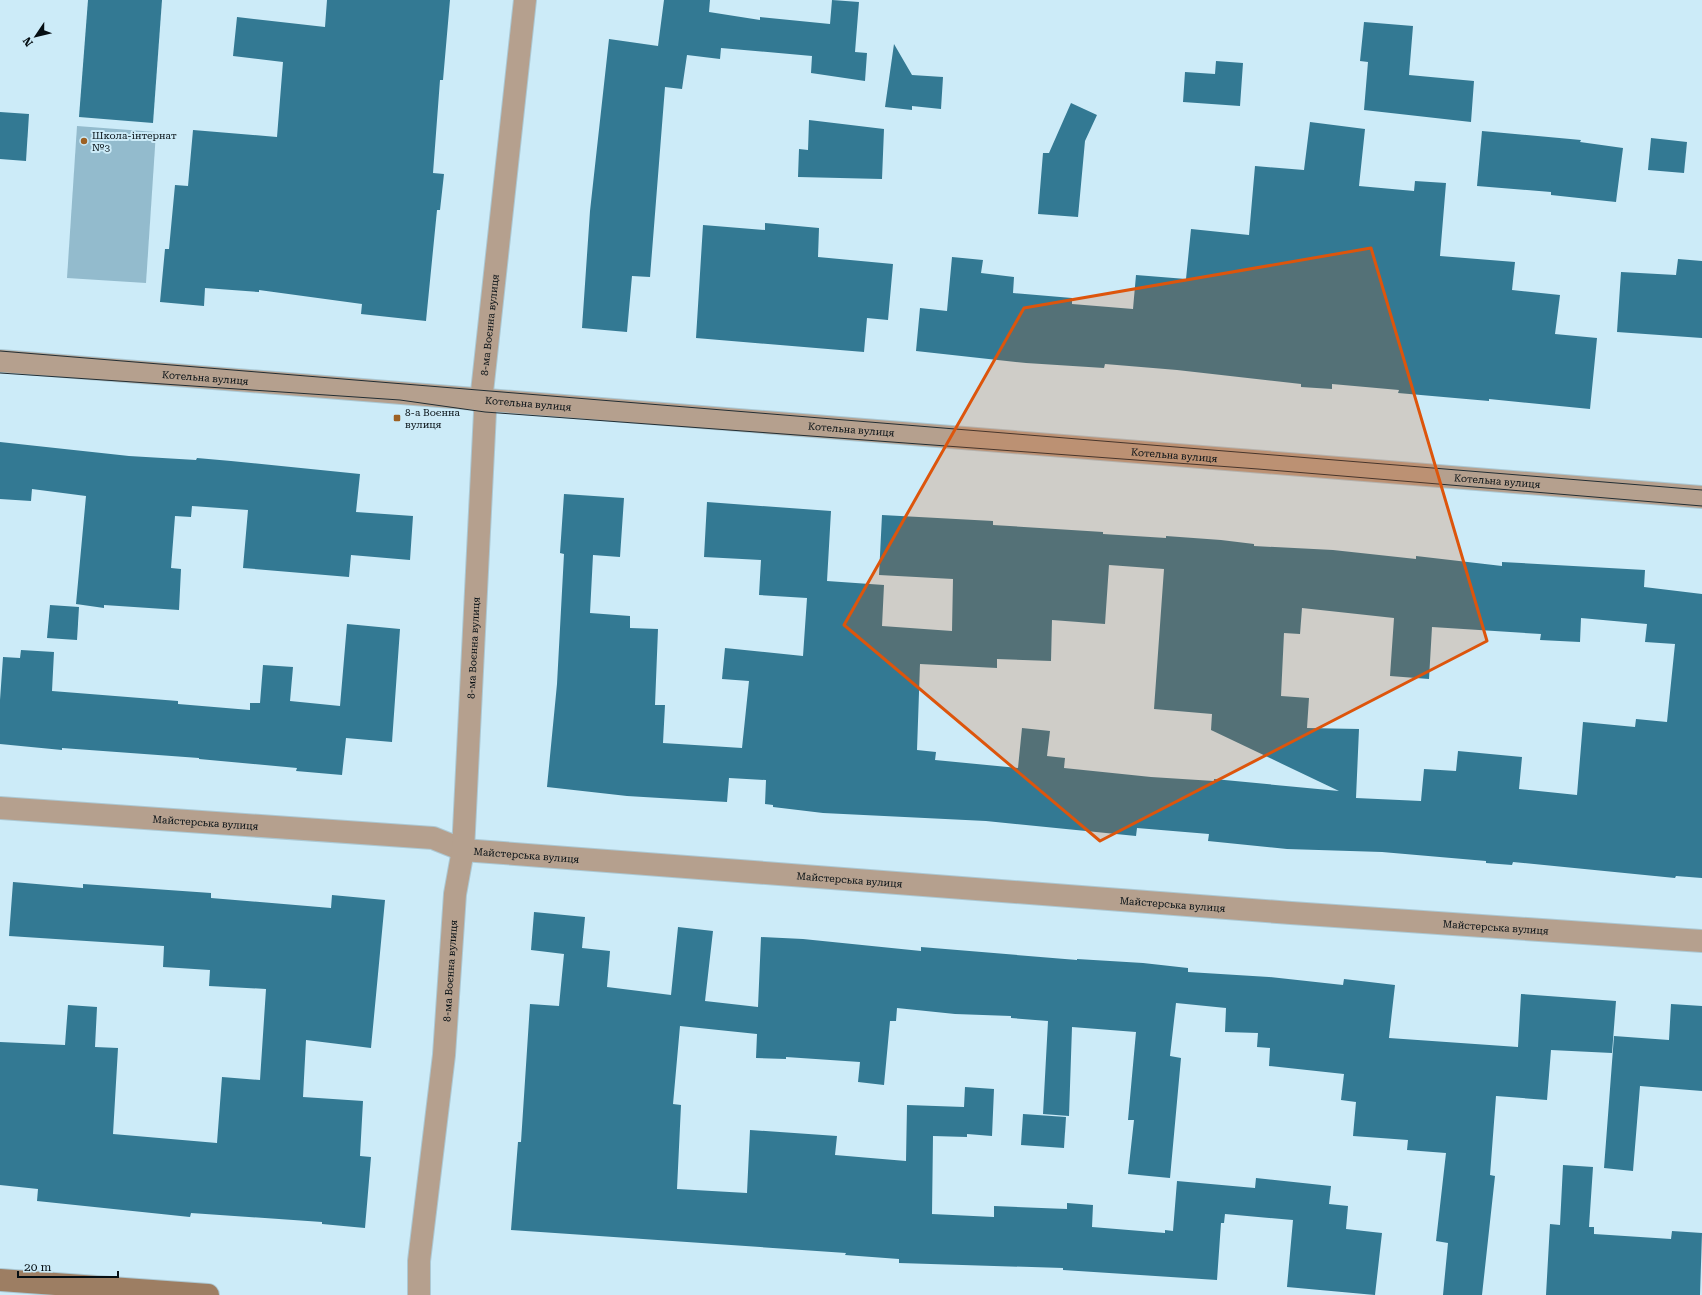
<svg xmlns="http://www.w3.org/2000/svg" width="1702" height="1295" font-family="'Roboto Serif',serif">
  <style>
    .green { fill: #93bbcd }
    .building { fill: #337993; fill-rule: evenodd }
    .lines { fill: none; stroke-linecap: round; stroke-linejoin: round }
    .street-casing { stroke: #acc8d3; stroke-width: 24 }
    .secondary-casing { stroke: #acc8d3; stroke-width: 24 }
    .street { stroke: #b5a08e; stroke-width: 22 }
    .secondary { stroke: #9d7e63; stroke-width: 22 }
    .tram { stroke: #222e34; stroke-width: 1 }
    .marked { fill: #dd550c; fill-opacity: 0.2; stroke: #dd550c; stroke-width: 3; stroke-linejoin: round }
    .poi-dot { fill: #9d6124; stroke: #ccebf8; stroke-width: 1.5 }
    .labels { text-anchor: middle; stroke-width: 4; stroke-linejoin: round; paint-order: stroke }
    .poi-label { font-size: 10px; fill: #050e13; stroke: #ccebf8; text-anchor: start }
    .street-label { font-size: 10px; fill: #050e13; stroke: #ccebf8 }
  </style>
  <rect width="100%" height="100%" fill="#ccebf8"/>
  <path class="green" d="M 77,126 L 156,132 L 146,283 L 67,278 Z"/>
  <g class="building">
    <path d="M 88,0 L 162,0 L 153,123 L 79,117 Z"/>
    <path d="M 327,0 L 450,0 L 443,80 L 440,80 L 433,173 L 444,174 L 440,210 L 437,210 L 426,321 L 361,314 L 362,304 L 259,290 L 259,292 L 205,288 L 204,306 L 160,302 L 165,249 L 169,249 L 175,185 L 188,186 L 193,130 L 277,137 L 283,62 L 233,56 L 237,17 L 325,27 Z"/>
    <path d="M 664,0 L 710,0 L 709,12 L 760,20 L 760,17 L 830,24 L 832,0 L 859,2 L 855,52 L 867,53 L 865,81 L 811,73 L 812,56 L 721,48 L 720,59 L 687,55 L 682,89 L 665,87 L 650,277 L 632,276 L 627,332 L 582,328 L 590,211 L 609,39 L 658,46 Z"/>
    <path d="M 1364,22 L 1413,26 L 1409,75 L 1474,81 L 1471,122 L 1364,110 L 1368,62 L 1360,61 Z"/>
    <path d="M 894,44 L 912,75 L 943,77 L 941,109 L 912,106 L 912,110 L 885,107 Z"/>
    <path d="M 1216,61 L 1243,63 L 1240,106 L 1183,102 L 1185,72 L 1215,74 Z"/>
    <path d="M 1071,103 L 1097,115 L 1085,141 L 1078,217 L 1038,214 L 1043,153 L 1049,153 Z"/>
    <path d="M 0,112 L 29,114 L 26,161 L 0,159 Z"/>
    <path d="M 809,120 L 884,129 L 882,179 L 798,177 L 799,149 L 808,150 Z"/>
    <path d="M 1310,122 L 1365,129 L 1359,186 L 1414,191 L 1415,181 L 1446,183 L 1440,256 L 1515,262 L 1512,290 L 1560,295 L 1555,334 L 1597,338 L 1590,409 L 1489,399 L 1489,401 L 1398,393 L 1399,390 L 1332,384 L 1332,389 L 1301,387 L 1301,384 L 1177,370 L 1105,364 L 1104,368 L 1026,363 L 916,351 L 920,308 L 947,311 L 952,257 L 983,260 L 981,273 L 1014,277 L 1013,293 L 1072,298 L 1072,304 L 1133,309 L 1136,275 L 1186,279 L 1191,229 L 1249,235 L 1255,166 L 1304,170 Z"/>
    <path d="M 1482,131 L 1581,140 L 1580,142 L 1623,148 L 1616,202 L 1551,195 L 1551,192 L 1477,186 Z"/>
    <path d="M 1651,138 L 1687,142 L 1684,173 L 1648,170 Z"/>
    <path d="M 765,223 L 819,228 L 818,257 L 893,264 L 888,320 L 867,318 L 864,352 L 696,338 L 703,225 L 765,230 Z"/>
    <path d="M 1678,259 L 1702,261 L 1702,338 L 1617,332 L 1621,272 L 1676,275 Z"/>
    <path d="M 0,442 L 129,456 L 196,460 L 197,458 L 231,461 L 360,474 L 356,512 L 413,516 L 410,560 L 351,555 L 349,577 L 243,568 L 248,510 L 192,506 L 191,517 L 175,516 L 171,568 L 181,569 L 179,610 L 104,605 L 104,608 L 76,604 L 86,496 L 32,489 L 31,501 L 0,499 Z"/>
    <path d="M 564,494 L 624,498 L 620,557 L 593,555 L 590,613 L 630,616 L 630,628 L 658,629 L 655,705 L 665,705 L 663,743 L 742,748 L 749,681 L 722,679 L 725,648 L 803,656 L 807,598 L 759,595 L 761,560 L 704,557 L 707,502 L 831,511 L 827,581 L 884,585 L 882,626 L 952,631 L 953,579 L 879,575 L 882,515 L 993,521 L 993,525 L 1103,532 L 1103,534 L 1166,538 L 1166,536 L 1221,540 L 1254,544 L 1254,546 L 1333,550 L 1416,559 L 1416,556 L 1502,566 L 1502,562 L 1645,570 L 1644,587 L 1702,594 L 1702,878 L 1676,876 L 1675,878 L 1513,862 L 1512,865 L 1486,863 L 1486,861 L 1382,852 L 1287,849 L 1208,841 L 1209,834 L 1137,828 L 1136,836 L 986,821 L 823,813 L 773,807 L 773,805 L 765,804 L 766,780 L 729,778 L 727,802 L 627,796 L 547,787 L 557,684 L 564,554 L 560,553 ZM 1109,565 L 1164,569 L 1154,709 L 1212,714 L 1211,730 L 1339,791 L 1214,779 L 1214,781 L 1151,777 L 1064,768 L 1065,758 L 1047,756 L 1050,731 L 1022,728 L 1018,768 L 935,760 L 936,752 L 917,750 L 920,664 L 997,668 L 997,659 L 1051,661 L 1052,620 L 1105,624 ZM 1302,608 L 1394,618 L 1390,676 L 1429,679 L 1432,627 L 1541,634 L 1540,640 L 1580,642 L 1581,618 L 1647,624 L 1645,642 L 1675,644 L 1667,722 L 1636,719 L 1635,727 L 1583,722 L 1577,795 L 1519,789 L 1522,757 L 1458,751 L 1456,771 L 1424,769 L 1421,801 L 1356,798 L 1359,729 L 1307,728 L 1309,698 L 1281,696 L 1284,633 L 1300,634 Z"/>
    <path d="M 50,605 L 79,607 L 77,640 L 47,638 Z"/>
    <path d="M 347,624 L 400,629 L 392,742 L 346,738 L 342,775 L 296,771 L 297,768 L 199,759 L 199,758 L 62,748 L 62,750 L 0,744 L 0,700 L 3,657 L 20,658 L 21,650 L 54,652 L 52,691 L 178,701 L 178,704 L 250,710 L 250,703 L 260,703 L 263,665 L 293,667 L 290,701 L 340,706 Z"/>
    <path d="M 13,882 L 83,888 L 83,884 L 211,893 L 211,898 L 331,908 L 332,895 L 385,900 L 371,1048 L 306,1040 L 303,1097 L 363,1101 L 360,1156 L 371,1157 L 365,1228 L 322,1224 L 322,1222 L 191,1213 L 190,1217 L 37,1201 L 38,1189 L 0,1185 L 0,1042 L 65,1045 L 68,1005 L 97,1007 L 95,1047 L 118,1048 L 113,1134 L 217,1143 L 222,1077 L 260,1080 L 266,989 L 209,986 L 210,970 L 163,967 L 164,946 L 9,936 Z"/>
    <path d="M 534,912 L 585,917 L 582,948 L 610,951 L 607,987 L 671,995 L 678,927 L 713,931 L 705,1001 L 758,1007 L 761,937 L 803,939 L 921,951 L 921,947 L 1077,960 L 1077,959 L 1143,963 L 1188,968 L 1188,972 L 1269,977 L 1343,985 L 1344,979 L 1395,985 L 1389,1038 L 1518,1047 L 1521,994 L 1616,1001 L 1612,1053 L 1551,1050 L 1547,1100 L 1496,1096 L 1490,1175 L 1495,1176 L 1482,1295 L 1443,1295 L 1448,1243 L 1436,1241 L 1446,1153 L 1407,1150 L 1408,1140 L 1353,1136 L 1356,1102 L 1341,1100 L 1344,1074 L 1269,1066 L 1270,1048 L 1257,1047 L 1258,1033 L 1225,1032 L 1226,1008 L 1176,1003 L 1170,1056 L 1181,1058 L 1170,1178 L 1128,1174 L 1134,1120 L 1128,1120 L 1136,1032 L 1072,1027 L 1069,1116 L 1043,1114 L 1048,1021 L 1011,1018 L 1011,1016 L 955,1014 L 897,1008 L 896,1021 L 890,1021 L 884,1085 L 858,1082 L 860,1062 L 786,1057 L 786,1059 L 756,1058 L 757,1034 L 680,1026 L 673,1104 L 681,1105 L 677,1189 L 747,1193 L 750,1130 L 837,1136 L 835,1155 L 906,1161 L 907,1105 L 964,1107 L 965,1087 L 994,1089 L 992,1136 L 967,1134 L 967,1137 L 933,1136 L 932,1214 L 994,1217 L 994,1206 L 1067,1209 L 1067,1203 L 1093,1205 L 1092,1227 L 1165,1233 L 1165,1230 L 1173,1231 L 1177,1181 L 1255,1188 L 1256,1178 L 1331,1186 L 1329,1204 L 1348,1206 L 1346,1229 L 1382,1233 L 1375,1295 L 1287,1287 L 1293,1220 L 1225,1214 L 1224,1223 L 1221,1223 L 1217,1280 L 1063,1270 L 1063,1268 L 899,1263 L 899,1259 L 845,1255 L 846,1253 L 511,1230 L 518,1142 L 521,1142 L 530,1004 L 559,1006 L 564,954 L 531,950 Z"/>
    <path d="M 1671,1004 L 1702,1006 L 1702,1091 L 1640,1086 L 1633,1171 L 1604,1168 L 1614,1036 L 1669,1040 Z"/>
    <path d="M 1023,1114 L 1066,1117 L 1064,1148 L 1021,1145 Z"/>
    <path d="M 1563,1165 L 1593,1167 L 1589,1227 L 1594,1227 L 1594,1234 L 1671,1239 L 1672,1231 L 1702,1233 L 1700,1295 L 1546,1295 L 1550,1224 L 1560,1225 Z"/>
  </g>
  <g class="lines">
    <defs>
      <g id="street">
        <path id="s1" d="M 0,361 L 1702,497"/>
        <path id="s2" d="M 0,808 L 433,838 L 463,850 L 1291,913 L 1702,941"/>
        <path id="s3" d="M 419,1295 L 419,1261 L 444,1055 L 455,894 L 463,850 L 485,412 L 482,392 L 525,0"/>
      </g>
      <path id="secondary" d="M 0,1280 L 208,1295"/>
    </defs>
    <use href="#street" class="street-casing"/>
    <use href="#secondary" class="secondary-casing"/>
    <use href="#street" class="street"/>
    <use href="#secondary" class="secondary"/>
    <g class="tram">
      <path d="M 0,351 L 1702,490"/>
      <path d="M 0,373 L 400,400 L 485,412 L 1258,469 L 1702,506"/>
    </g>
  </g>
  <path class="marked" d="M 1371,248 L 1487,641 L 1100,841 L 844,625 L 1024,308 Z"/>
  <g class="poi-dot">
    <circle cx="84" cy="141" r="4"/>
    <rect x="393" y="414" width="8" height="8" rx="2"/>
  </g>
  <g class="labels">
    <g class="poi-label">
      <text x="92" y="139">Школа-інтернат<tspan x="92" dy="12">№3</tspan></text>
      <text x="405" y="416">8-а Воєнна<tspan x="405" dy="12">вулиця</tspan></text>
    </g>
    <g class="street-label">
      <text dy="4" stroke="none"><textPath href="#s3" startOffset="974">8-ма Воєнна вулиця</textPath></text>
      <text dy="4" stroke="none"><textPath href="#s1" startOffset="206">Котельна вулиця</textPath></text>
      <text dy="4" stroke="none"><textPath href="#s1" startOffset="530">Котельна вулиця</textPath></text>
      <text dy="4" stroke="none"><textPath href="#s1" startOffset="854">Котельна вулиця</textPath></text>
      <text dy="4" stroke="none"><textPath href="#s1" startOffset="1178">Котельна вулиця</textPath></text>
      <text dy="4" stroke="none"><textPath href="#s1" startOffset="1502">Котельна вулиця</textPath></text>
      <text dy="4" stroke="none"><textPath href="#s3" startOffset="650">8-ма Воєнна вулиця</textPath></text>
      <text dy="4" stroke="none"><textPath href="#s2" startOffset="206">Майстерська вулиця</textPath></text>
      <text dy="4" stroke="none"><textPath href="#s2" startOffset="530">Майстерська вулиця</textPath></text>
      <text dy="4" stroke="none"><textPath href="#s2" startOffset="854">Майстерська вулиця</textPath></text>
      <text dy="4" stroke="none"><textPath href="#s2" startOffset="1178">Майстерська вулиця</textPath></text>
      <text dy="4" stroke="none"><textPath href="#s2" startOffset="1502">Майстерська вулиця</textPath></text>
      <text dy="4" stroke="none"><textPath href="#s3" startOffset="326">8-ма Воєнна вулиця</textPath></text>
    </g>
  </g>
  <g transform="translate(36 36) rotate(235)" stroke="#ccebf8" stroke-width="3" paint-order="stroke">
  <path d="M0-3L7 15L0 10L-7 15Z" fill="#050e13"/>
  <text y="-6" font-size="11" font-weight="bold" text-anchor="middle" fill="#050e13">N</text>
  </g>
  <path d="M18 1271v6h100v-6" fill="none" stroke="#050e13" stroke-width="2"/>
  <text x="24" y="1271" font-size="12" fill="#050e13" stroke="#ccebf8" stroke-width="3" paint-order="stroke">20 m</text>
</svg>
